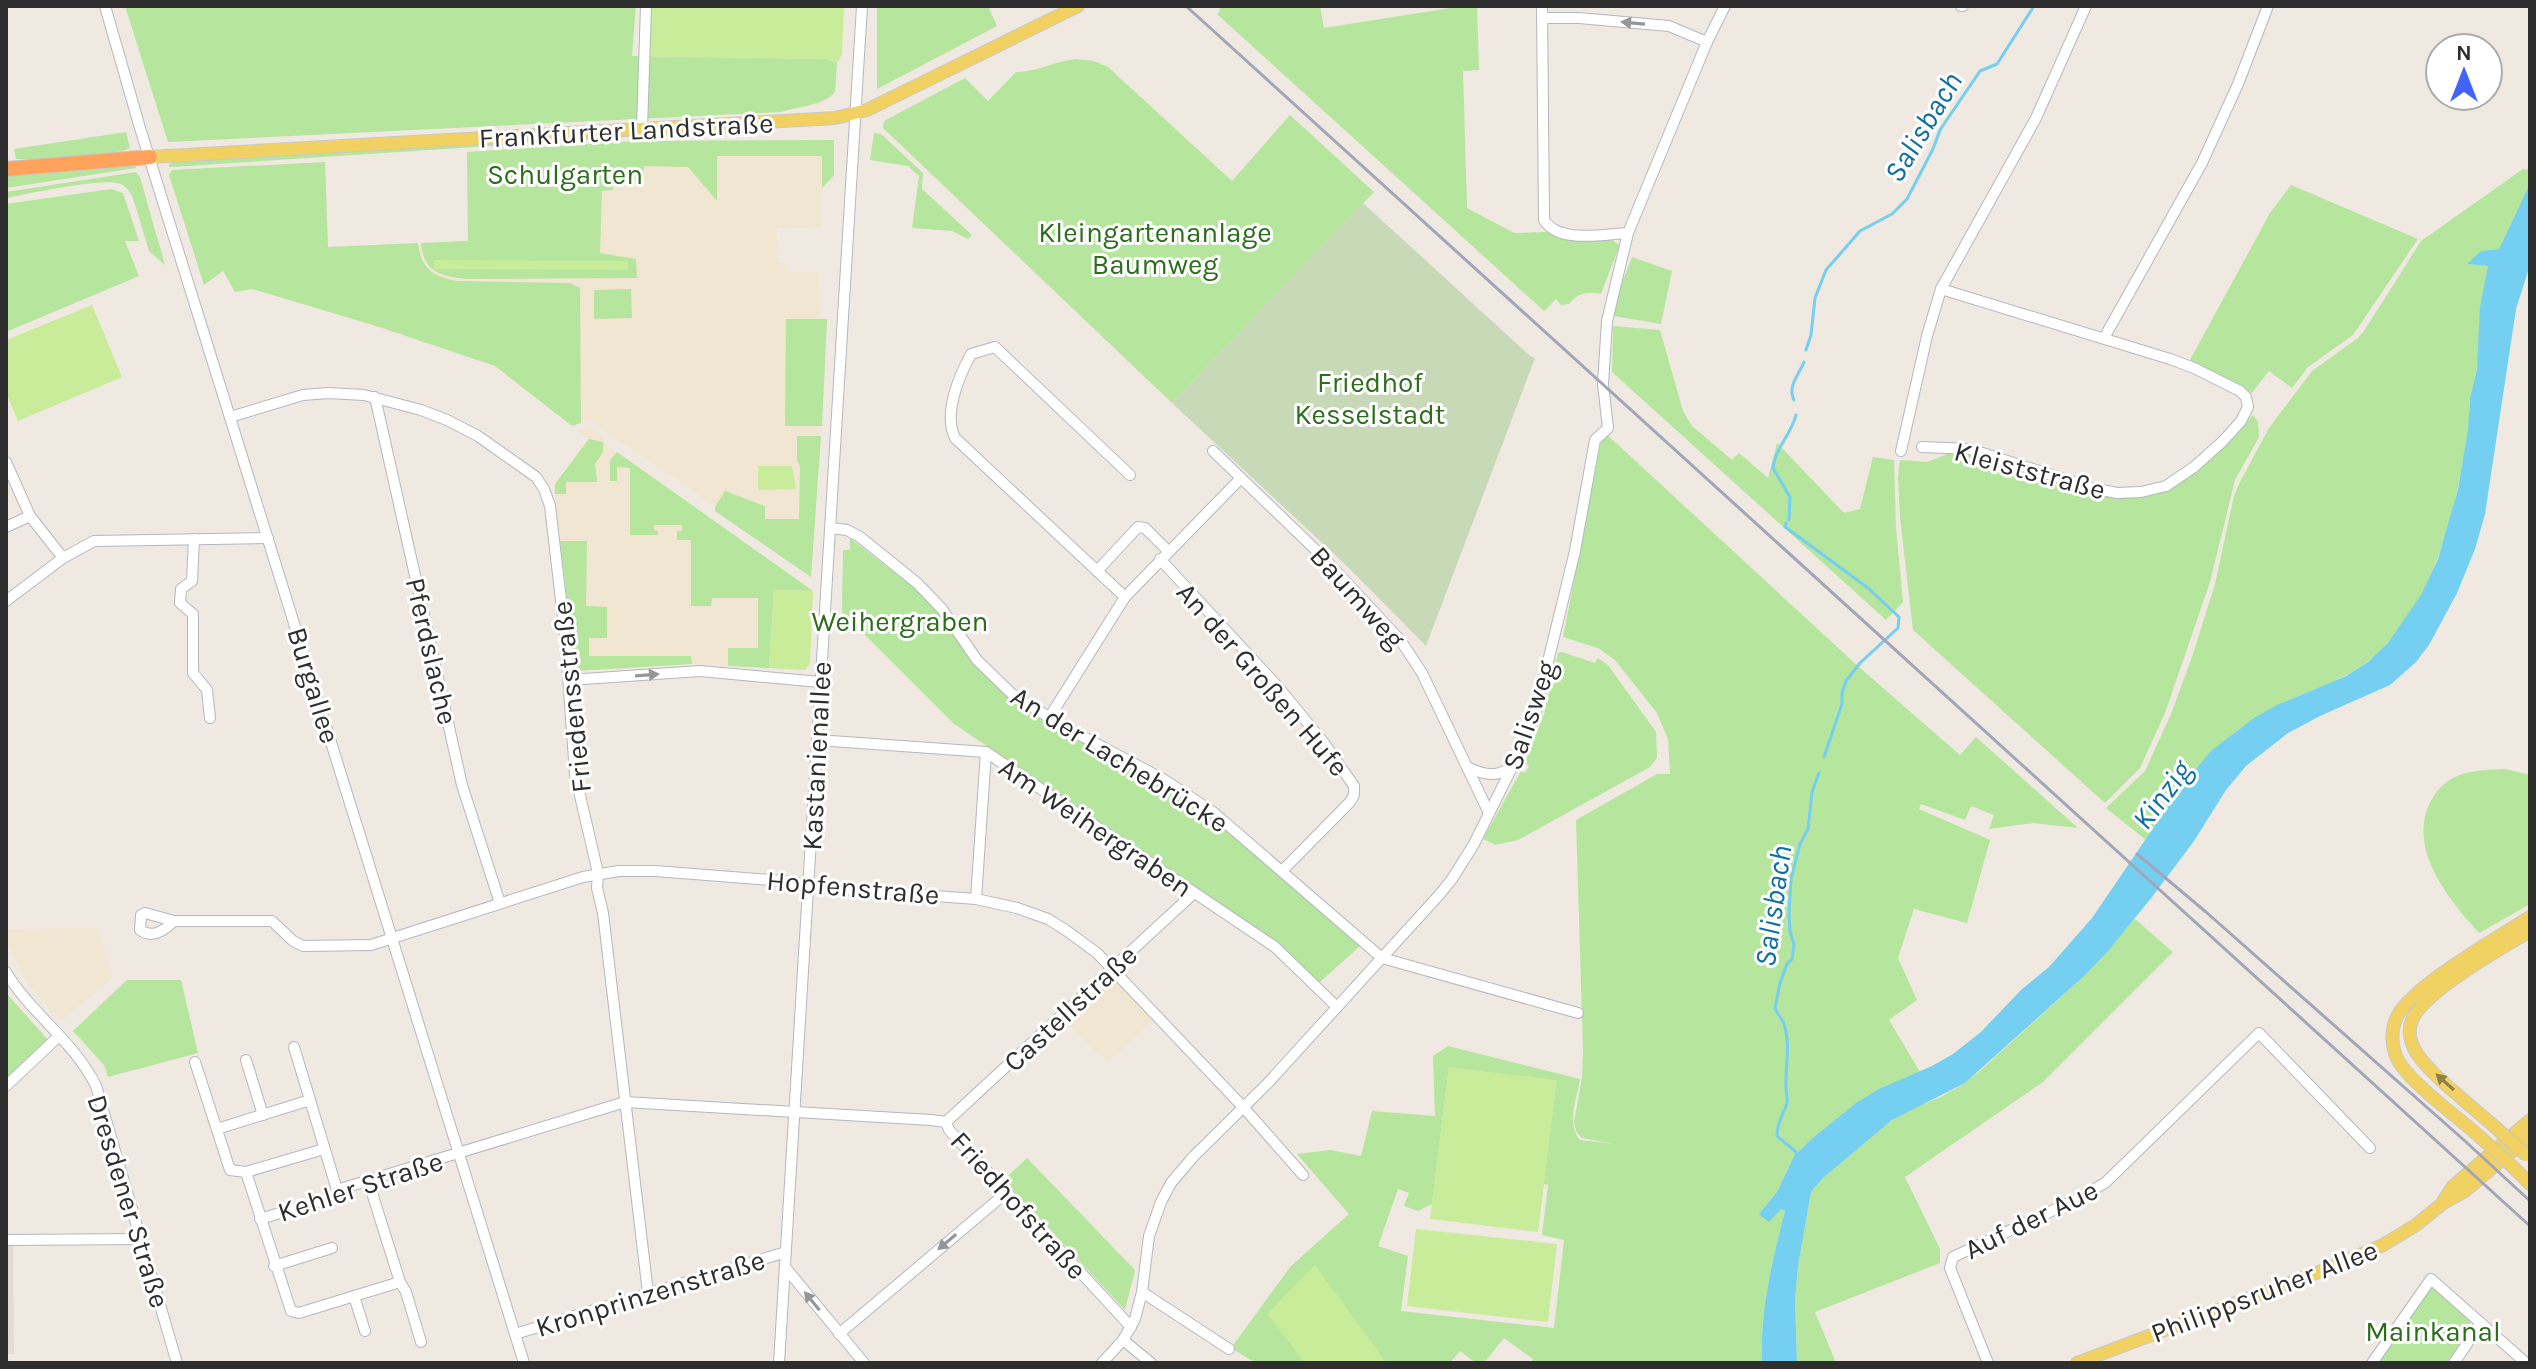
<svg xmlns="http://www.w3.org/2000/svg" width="2536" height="1369" font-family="Karla,sans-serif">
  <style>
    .education { fill: #f0e6d1 }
    .green { fill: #b6e59e; fill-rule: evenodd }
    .cemetery { fill: #c8d9b8 }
    .pitch { fill: #c9ec9a }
    .plaza { fill: #dfdcd8 }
    .water { fill: #75cff0 }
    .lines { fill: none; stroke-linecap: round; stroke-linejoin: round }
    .stream { stroke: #75cff0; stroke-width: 3 }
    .minor-casing { stroke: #b4b7c1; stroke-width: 12 }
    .major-casing { stroke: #c9c9c9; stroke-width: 14 }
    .highway-casing { stroke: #c9c9c9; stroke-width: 16 }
    .minor { stroke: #fff; stroke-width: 10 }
    .major { stroke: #f2d163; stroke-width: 12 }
    .highway { stroke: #ffa35c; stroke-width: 14 }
    .rail { stroke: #a3a6b8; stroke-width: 3 }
    .major-bridge-casing { stroke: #c9c9c9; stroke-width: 14; stroke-linecap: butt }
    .major-bridge { stroke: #f2d163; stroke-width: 12 }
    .oneway { fill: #969696 }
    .oneway2 { fill: #908048 }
    .labels { text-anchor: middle; stroke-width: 6; stroke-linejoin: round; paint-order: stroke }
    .street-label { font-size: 28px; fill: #2e2e2e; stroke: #fff }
    .park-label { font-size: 28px; fill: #2c6e1b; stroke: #fff }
    .water-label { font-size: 30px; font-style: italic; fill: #0d6fa3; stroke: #fff }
  </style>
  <rect width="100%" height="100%" fill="#efe9e1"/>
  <g class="education">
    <path d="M 834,140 L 834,175 L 822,188 L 822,227 L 777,228 L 778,263 L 786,263 L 787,272 L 819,272 L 820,318 L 827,319 L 811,577 L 715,511 L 715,506 L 589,420 L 572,426 L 495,366 L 331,312 L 328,247 L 468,241 L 467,152 L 637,141 Z"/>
    <path d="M 588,425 L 603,435 L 604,443 L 813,591 L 810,663 L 805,670 L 700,664 L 576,671 L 554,490 L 555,484 L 588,439 L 577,430 Z"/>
    <path d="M 98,928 L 113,977 L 61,1021 L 27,982 L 6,942 L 6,929 Z"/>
    <path d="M 1112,977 L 1153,1020 L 1108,1062 L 1066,1022 Z"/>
  </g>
  <g class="green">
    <path d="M 125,6 L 636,6 L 632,56 L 826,59 L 837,63 L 835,92 C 823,106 799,106 781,112 L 168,142 Z"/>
    <path d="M 877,6 L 988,6 L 997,26 L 877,89 Z"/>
    <path d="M 1219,6 L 1320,6 L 1324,28 L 1463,6 L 1477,6 L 1479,70 L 1463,71 L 1467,208 L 1514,233 L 1546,232 L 1556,236 L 1608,237 L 1619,245 L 1617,252 L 1601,294 C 1587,291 1578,293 1569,304 L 1561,305 L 1556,299 L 1544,311 L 1217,14 L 1220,11 Z"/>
    <path d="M 1076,59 L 1094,61 L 1108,67 L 1232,181 L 1290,115 L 1374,192 L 1172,403 L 883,128 L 884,121 L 965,78 L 988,101 L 1016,72 C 1037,72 1055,61 1076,59 Z"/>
    <path d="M 766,130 L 766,133 L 640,136 L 173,167 L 169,167 L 169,164 L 175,161 L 642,132 Z"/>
    <path d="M 126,132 L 130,148 L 122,151 L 58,159 L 16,159 L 14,149 Z"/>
    <path d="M 874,133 L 881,134 L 923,173 L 922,189 L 972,235 L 968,239 L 952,231 L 912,228 L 919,176 L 908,166 L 870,160 Z"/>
    <path d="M 834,140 L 834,175 L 822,188 L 822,156 L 717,156 L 717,201 L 688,167 L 644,166 L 643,180 L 613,180 L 613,190 L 602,191 L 600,253 L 636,259 L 637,278 L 467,279 C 441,276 424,273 421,243 L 468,241 L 467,152 L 637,141 Z"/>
    <path d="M 325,162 L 328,247 L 418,243 C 421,268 432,276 456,281 L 570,283 L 580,288 L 581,423 L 572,426 L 495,366 L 383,328 L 252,289 L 235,292 L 223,271 L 204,285 L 169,175 L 172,170 Z"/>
    <path d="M 135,164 L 136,168 L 6,188 L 6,174 Z"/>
    <path d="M 2523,169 L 2530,170 L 2530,184 L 2523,201 L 2499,249 L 2481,251 L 2468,264 L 2488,266 C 2484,300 2482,334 2477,368 C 2475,378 2472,388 2470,398 C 2468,410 2470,422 2468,434 C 2455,511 2433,613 2367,662 C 2339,683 2305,691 2275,707 C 2212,739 2184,784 2146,840 L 2106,808 L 2145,771 L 2171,714 L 2192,657 L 2215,584 L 2234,496 L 2240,482 L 2269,428 L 2312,371 L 2358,338 L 2364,331 L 2421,241 Z"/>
    <path d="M 136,172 L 140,177 L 165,265 L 149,251 L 133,198 C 131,193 127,187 121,184 C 103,177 29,194 6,198 L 6,192 Z"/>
    <path d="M 2291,185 L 2418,239 L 2353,335 L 2308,367 L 2292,388 L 2269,371 L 2252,393 L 2190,360 L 2270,213 Z"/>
    <path d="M 111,189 L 123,193 L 139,241 L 125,241 L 139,276 L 6,332 L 6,204 Z"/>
    <path d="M 1632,257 L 1672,271 L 1661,324 L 1614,316 L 1620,288 Z"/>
    <path d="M 631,289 L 632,318 L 594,319 L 594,290 Z"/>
    <path d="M 786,319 L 827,319 L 822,426 L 785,426 Z"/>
    <path d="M 1613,326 L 1660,330 L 1683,411 L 1692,426 L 1732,460 L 1739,453 L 1768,478 L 1777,443 L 1844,513 L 1860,509 L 1873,457 L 1894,460 L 1896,528 L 1903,602 L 1886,620 L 1612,372 Z"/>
    <path d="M 2253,415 L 2258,422 L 2259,437 L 2235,480 L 2210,582 L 2165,713 L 2140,768 L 2105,803 L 1913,630 L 1900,517 L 1898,477 L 1900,460 L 1927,462 L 1950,453 L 1965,454 L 2091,493 L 2116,498 L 2141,497 L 2196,471 L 2225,446 Z"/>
    <path d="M 1603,431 L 1860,668 L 1960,755 L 1976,737 L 2078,828 L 2033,823 L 1989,829 L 1994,815 L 1971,806 L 1965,820 L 1921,804 L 1919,809 L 1990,840 L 1967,923 L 1914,909 L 1898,958 L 1917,1000 L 1889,1020 L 1920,1072 L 1879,1090 L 1857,1103 L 1794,1156 L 1777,1192 L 1759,1214 L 1781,1209 L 1785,1211 C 1772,1261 1760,1310 1762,1363 L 1531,1363 L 1533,1359 L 1504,1338 L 1484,1363 L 1476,1363 L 1460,1351 L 1450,1363 L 1256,1363 L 1231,1348 L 1291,1266 L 1349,1214 L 1297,1154 L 1331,1150 L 1361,1156 L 1372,1111 L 1435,1116 L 1433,1056 L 1448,1046 L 1580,1079 C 1577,1098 1566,1124 1580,1140 L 1614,1144 L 1582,1138 L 1576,1131 L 1574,1122 L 1582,1077 L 1583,1049 L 1576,820 L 1657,774 L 1670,774 L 1668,739 L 1657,713 L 1615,660 L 1598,648 L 1563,637 ZM 1449,1067 L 1544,1184 L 1548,1185 L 1542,1235 L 1564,1240 L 1554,1328 L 1401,1311 L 1408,1256 L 1378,1246 L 1398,1189 L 1409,1193 L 1404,1206 L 1418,1211 L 1432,1204 Z"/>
    <path d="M 797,436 L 821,436 L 811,577 L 715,511 L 715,507 L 725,491 L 765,506 L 765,519 L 799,519 L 800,466 L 797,461 Z"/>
    <path d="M 589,439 L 603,442 L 603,452 L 595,464 L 597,482 L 566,482 L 566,494 L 555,494 L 555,484 Z"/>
    <path d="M 617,452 L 813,591 L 774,590 L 769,668 L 728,666 L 728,648 L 758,648 L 758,598 L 712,598 L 711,606 L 691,606 L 691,540 L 677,540 L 677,531 L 682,531 L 682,525 L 654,525 L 654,530 L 658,531 L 658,535 L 630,535 L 630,468 L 617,467 L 617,481 L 610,481 L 610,460 Z"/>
    <path d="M 850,538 L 926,597 L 945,620 L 964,650 L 994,682 L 1216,818 L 1360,946 L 1319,983 L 1278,944 L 953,723 L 842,612 L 843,550 L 850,550 Z"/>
    <path d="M 560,541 L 587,541 L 586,606 L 607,607 L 607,638 L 589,638 L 589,656 L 691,656 L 692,664 L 576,671 Z"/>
    <path d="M 1562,652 L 1595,663 L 1598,658 L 1608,665 L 1656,732 L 1657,758 L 1650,767 L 1518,840 L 1495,845 L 1483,839 L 1521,771 L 1525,773 L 1529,766 L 1525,763 L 1544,714 L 1558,653 Z"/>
    <path d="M 2505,769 L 2530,775 L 2530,904 L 2479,933 C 2450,901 2410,853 2428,807 C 2443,772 2471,770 2505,769 Z"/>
    <path d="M 2135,919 L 2173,952 L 2043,1082 L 1905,1177 L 1940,1249 L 1940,1263 L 1815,1312 L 1836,1363 L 1797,1363 L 1795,1300 L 1798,1266 L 1811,1192 L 1822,1179 L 1892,1120 L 1918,1106 L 1941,1097 L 1965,1083 L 1982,1069 L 2083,977 Z"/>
    <path d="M 127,980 L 181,980 L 198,1053 L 108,1077 L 104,1065 L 73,1031 Z"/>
    <path d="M 6,993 L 50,1042 L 6,1081 Z"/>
    <path d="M 1027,1158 L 1135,1270 L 1125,1310 L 1004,1180 Z"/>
    <path d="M 2433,1288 L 2470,1321 L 2471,1326 L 2447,1363 L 2376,1363 L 2425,1291 Z"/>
  </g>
  <path class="cemetery" d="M 1363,203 L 1529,355 L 1535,358 L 1426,646 L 1347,566 L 1172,403 Z"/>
  <g class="pitch">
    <path d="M 647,6 L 844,6 L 842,54 L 837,63 L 826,59 L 644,56 Z"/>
    <path d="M 434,260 L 628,261 L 628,270 L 434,269 Z"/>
    <path d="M 92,305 L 122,377 L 18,421 L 6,393 L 6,340 Z"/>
    <path d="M 758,466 L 792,466 L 796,489 L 758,490 Z"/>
    <path d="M 774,590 L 813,591 L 810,663 L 805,670 L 769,668 Z"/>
    <path d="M 1449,1067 L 1557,1080 L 1538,1232 L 1430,1219 Z"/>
    <path d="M 1416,1229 L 1557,1244 L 1548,1322 L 1407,1306 Z"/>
    <path d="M 1315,1265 L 1385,1361 L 1382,1363 L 1305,1363 L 1267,1314 Z"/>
  </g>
  <path class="plaza" d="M 6,1240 L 13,1240 L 14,1354 L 6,1354 Z"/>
  <path class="water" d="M 2530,184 L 2530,265 L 2516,309 L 2485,514 L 2475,549 L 2457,593 L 2429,645 L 2416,662 L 2390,685 L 2320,716 L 2288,733 L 2246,766 L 2226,790 L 2194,841 L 2152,897 L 2109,950 L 2083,977 L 1965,1083 L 1892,1120 L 1822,1179 L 1811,1192 L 1798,1266 L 1795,1300 L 1797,1363 L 1762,1363 C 1760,1310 1772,1261 1785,1211 L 1781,1209 L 1769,1222 L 1759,1214 L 1777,1192 L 1794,1156 L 1813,1138 L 1856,1103 L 1879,1089 L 1932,1066 L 1953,1054 L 1981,1032 L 2021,990 L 2049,967 L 2092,918 L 2184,783 L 2212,750 L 2254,718 L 2277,705 L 2346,676 L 2368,662 L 2388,643 L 2421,595 L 2438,559 L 2458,489 L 2468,430 L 2470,398 L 2477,369 L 2480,307 L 2488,266 L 2467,264 L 2481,251 L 2499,249 Z"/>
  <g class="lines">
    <g class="stream">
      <path d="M 1806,350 L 1811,335 L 1815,298 L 1826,270 L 1860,231 L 1892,214 L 1907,199 L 1933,149 L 1940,130 L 1980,71 L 1997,64 L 2034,6"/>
      <path d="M 1794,400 C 1787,386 1799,375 1804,362"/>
      <path d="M 1789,520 L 1790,497 L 1773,468 C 1775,448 1791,435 1796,415"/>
      <path d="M 1786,523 L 1785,527 L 1788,529 L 1868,588 L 1899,617 L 1898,628 L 1860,663 L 1846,681 L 1842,693 L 1842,704 L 1824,757"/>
      <path d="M 1797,1156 L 1795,1151 L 1777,1136 C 1777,1123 1782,1117 1786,1106 C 1789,1100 1786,1094 1786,1087 C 1785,1066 1791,1045 1784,1024 C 1782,1018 1777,1014 1775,1008 L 1780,983 L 1787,964 L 1792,959 L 1794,945 L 1790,931 L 1789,914 L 1791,879 L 1800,844 L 1808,829 L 1812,792 L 1819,773"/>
    </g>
    <defs>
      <g id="minor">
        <path d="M 105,6 L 140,128 L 524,1363"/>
        <path d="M 1542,6 L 1544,220 C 1559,244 1603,234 1628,233"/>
        <path d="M 1961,6 L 1963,6"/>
        <path d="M 1542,18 L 1579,18 L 1669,26 L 1707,42"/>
        <path d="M 642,128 L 646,6"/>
        <path d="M 2104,338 L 2202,163 L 2238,84 L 2268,6"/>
        <path d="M 375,397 L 462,785 L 500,903"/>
        <path d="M 230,417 L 303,395 L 328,393 L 364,395 L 421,410 L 447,420 L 478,436 L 536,477 L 544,489 L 550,506 L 565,634 L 575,774 L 598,873 L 597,888 L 603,913 L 648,1293"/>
        <path d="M 1922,447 L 1970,449 L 2092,488 L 2117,493 L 2141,492 L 2166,486 L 2194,467 L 2222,442 L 2241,421 L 2248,407 L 2246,397 L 2240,391 L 2194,368 L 2170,359 L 1941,289"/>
        <path d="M 1213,451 L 1322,556 L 1401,641 L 1422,673 L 1489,813"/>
        <path d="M 1901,451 L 1927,336 L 1941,289 L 2036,118 L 2086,6"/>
        <path d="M 6,462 L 30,516 L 63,558"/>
        <path d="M 6,527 L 30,516"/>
        <path d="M 831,528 L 847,530 L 860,537 L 917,583 L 942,609 L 977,660 L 1012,694 L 1063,726 L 1163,779 L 1213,812 L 1382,958 L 1578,1013"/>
        <path d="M 194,539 L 192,581 L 181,589 L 180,603 L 193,614 L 193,673 L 207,690 L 210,718"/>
        <path d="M 1160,559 L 1279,688 L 1324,743 L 1354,786 L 1354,795 L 1350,802 L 1282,871"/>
        <path d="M 1097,571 L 1138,527 L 1145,528 L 1168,551"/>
        <path d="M 1125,597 L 955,438 C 943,414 959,376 971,354 L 995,347 L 1130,475"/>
        <path d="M 6,601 L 63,558 L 94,541 L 268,538"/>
        <path d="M 569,680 L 700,671 L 820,682"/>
        <path d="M 1049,718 L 1125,597 L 1241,478"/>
        <path d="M 817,740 L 986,752 L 1275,947 L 1337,1007"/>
        <path d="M 1469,768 C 1484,775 1499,778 1512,766"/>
        <path d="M 976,899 L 986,752"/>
        <path d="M 174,921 C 164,931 152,939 140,930 L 141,915 L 145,913 L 174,921 L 272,921 L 293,941 L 303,946 L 371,945 L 583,877 L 619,871 L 655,871 L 784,881 L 829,888 L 976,899 L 1017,908 L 1048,919 L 1067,931 L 1097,953 L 1244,1108 L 1303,1175"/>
        <path d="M 6,972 C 31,1014 75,1042 96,1086 L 177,1363"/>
        <path d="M 294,1047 L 310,1100"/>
        <path d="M 246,1060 L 263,1115"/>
        <path d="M 195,1062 L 230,1170 L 246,1172 L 291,1311 L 299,1313 L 400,1282 L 368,1180"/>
        <path d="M 6,1086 L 59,1036"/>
        <path d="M 946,1122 L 1194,893"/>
        <path d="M 217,1129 L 310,1100 L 337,1190"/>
        <path d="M 246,1172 L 324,1149"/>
        <path d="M 260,1219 L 333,1197 L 337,1190 L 625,1102 L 931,1120 L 946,1122 L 949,1130 L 1131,1327"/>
        <path d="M 6,1240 L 141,1239"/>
        <path d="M 274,1266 L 332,1248"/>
        <path d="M 785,1267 L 864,1363"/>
        <path d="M 400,1282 L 406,1292 L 421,1342"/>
        <path d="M 1142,1292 L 1229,1349"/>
        <path d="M 354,1296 L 365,1331"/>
        <path d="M 515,1334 L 786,1252"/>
        <path d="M 839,1334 L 1007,1192"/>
        <path d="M 1123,1340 L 1151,1363"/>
        <path d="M 779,1363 L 862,6"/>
        <path d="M 1102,1363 L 1123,1340 L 1135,1319 L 1142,1292 L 1149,1236 L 1161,1202 L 1171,1183 L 1193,1157 L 1268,1083 L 1440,894 L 1452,879 L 1474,844 L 1522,747 L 1534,719 L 1575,551 L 1595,440 L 1608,428 L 1603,384 L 1607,321 L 1628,233 L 1707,42 L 1725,6"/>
        <path d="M 1988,1363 L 1950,1268 L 1953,1257 L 2073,1201 L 2105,1183 L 2259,1033 L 2370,1148"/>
        <path d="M 2372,1363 L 2431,1279 L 2526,1363"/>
        <path d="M 2454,1363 L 2481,1323"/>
      </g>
      <g id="major">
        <path d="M 150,157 L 835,118 L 867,110 L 1078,6"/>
        <path d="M 2495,1127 C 2474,1108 2434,1078 2418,1055 C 2411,1045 2407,1032 2412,1020 C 2424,991 2502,948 2530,931"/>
        <path d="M 2480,1137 C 2460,1119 2412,1084 2399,1062 C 2391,1049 2390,1029 2398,1015 C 2414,985 2499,937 2530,917"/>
        <path d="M 2514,1168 L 2530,1184"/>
        <path d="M 2444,1200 L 2453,1186 L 2530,1120"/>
        <path d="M 2077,1363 L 2332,1267 L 2383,1245 L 2416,1225 L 2443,1203 L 2465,1191 L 2530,1136"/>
      </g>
      <path id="highway" d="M 6,169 L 150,157"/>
    </defs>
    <use href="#minor" class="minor-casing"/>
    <use href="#major" class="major-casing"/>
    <use href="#highway" class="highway-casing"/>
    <use href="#minor" class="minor"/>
    <use href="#major" class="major"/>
    <use href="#highway" class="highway"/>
    <g class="rail">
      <path d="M 1186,6 L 2530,1226"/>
      <path d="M 2137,854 L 2206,912 L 2465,1141 L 2530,1201"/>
    </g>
    <defs>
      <g id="major-bridge">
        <path d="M 2495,1127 L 2526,1155"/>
        <path d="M 2480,1137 L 2514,1168"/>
      </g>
    </defs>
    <use href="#major-bridge" class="major-bridge-casing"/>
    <use href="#major-bridge" class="major-bridge"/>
  </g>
  <defs><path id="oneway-solid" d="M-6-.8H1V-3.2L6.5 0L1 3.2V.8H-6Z" transform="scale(2)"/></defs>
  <g class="oneway">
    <use href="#oneway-solid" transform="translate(1633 23) rotate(-175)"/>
    <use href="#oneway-solid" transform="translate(647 675) rotate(-4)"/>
    <use href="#oneway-solid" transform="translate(947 1242) rotate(140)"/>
    <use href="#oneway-solid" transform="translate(812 1301) rotate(-129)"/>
  </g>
  <use class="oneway2" href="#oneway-solid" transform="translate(2445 1082) rotate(-138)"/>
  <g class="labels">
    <g class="street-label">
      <text transform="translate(626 130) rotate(-3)" y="10">Frankfurter Landstraße</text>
      <text transform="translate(2030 470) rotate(15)" y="10">Kleiststraße</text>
      <text transform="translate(1358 597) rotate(48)" y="10">Baumweg</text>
      <text transform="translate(432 651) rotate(77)" y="10">Pferdslache</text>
      <text transform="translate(1263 679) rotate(49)" y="10">An der Großen Hufe</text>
      <text transform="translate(314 685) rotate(73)" y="10">Burgallee</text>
      <text transform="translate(571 697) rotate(-96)" y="10">Friedensstraße</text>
      <text transform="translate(1529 715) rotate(-71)" y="10">Salisweg</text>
      <text transform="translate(816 756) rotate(-87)" y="10">Kastanienallee</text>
      <text transform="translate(1120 759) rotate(32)" y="10">An der Lachebrücke</text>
      <text transform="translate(1096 827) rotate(34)" y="10">Am Weihergraben</text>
      <text transform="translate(853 887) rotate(5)" y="10">Hopfenstraße</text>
      <text transform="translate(1070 1008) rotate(-43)" y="10">Castellstraße</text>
      <text transform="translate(360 1186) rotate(-18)" y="10">Kehler Straße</text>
      <text transform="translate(129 1201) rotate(73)" y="10">Dresdener Straße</text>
      <text transform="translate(1019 1205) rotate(48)" y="10">Friedhofstraße</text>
      <text transform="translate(2031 1219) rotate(-26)" y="10">Auf der Aue</text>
      <text transform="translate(2264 1291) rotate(-21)" y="10">Philippsruher Allee</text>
      <text transform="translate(650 1293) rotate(-17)" y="10">Kronprinzenstraße</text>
    </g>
    <g class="park-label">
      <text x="565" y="184">Schulgarten</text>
      <text x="1155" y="242">Kleingartenanlage<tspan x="1155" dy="32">Baumweg</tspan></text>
      <text x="1370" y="392">Friedhof<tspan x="1370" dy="32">Kesselstadt</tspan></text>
      <text x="900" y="631">Weihergraben</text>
      <text x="2433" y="1341">Mainkanal</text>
    </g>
    <g class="water-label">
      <text transform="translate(1923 127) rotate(-59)" y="10">Salisbach</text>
      <text transform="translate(2162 795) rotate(-53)" y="10">Kinzig</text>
      <text transform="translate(1773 906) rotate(-82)" y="10">Salisbach</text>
    </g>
  </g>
  <rect width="2536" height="1369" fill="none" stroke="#2e2e2e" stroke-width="16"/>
  <g transform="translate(2464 72)"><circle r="38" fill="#ffffff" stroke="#ababab" stroke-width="2"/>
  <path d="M0-6L14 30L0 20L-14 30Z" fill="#4264fb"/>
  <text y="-12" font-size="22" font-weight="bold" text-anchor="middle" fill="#2e2e2e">N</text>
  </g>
</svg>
